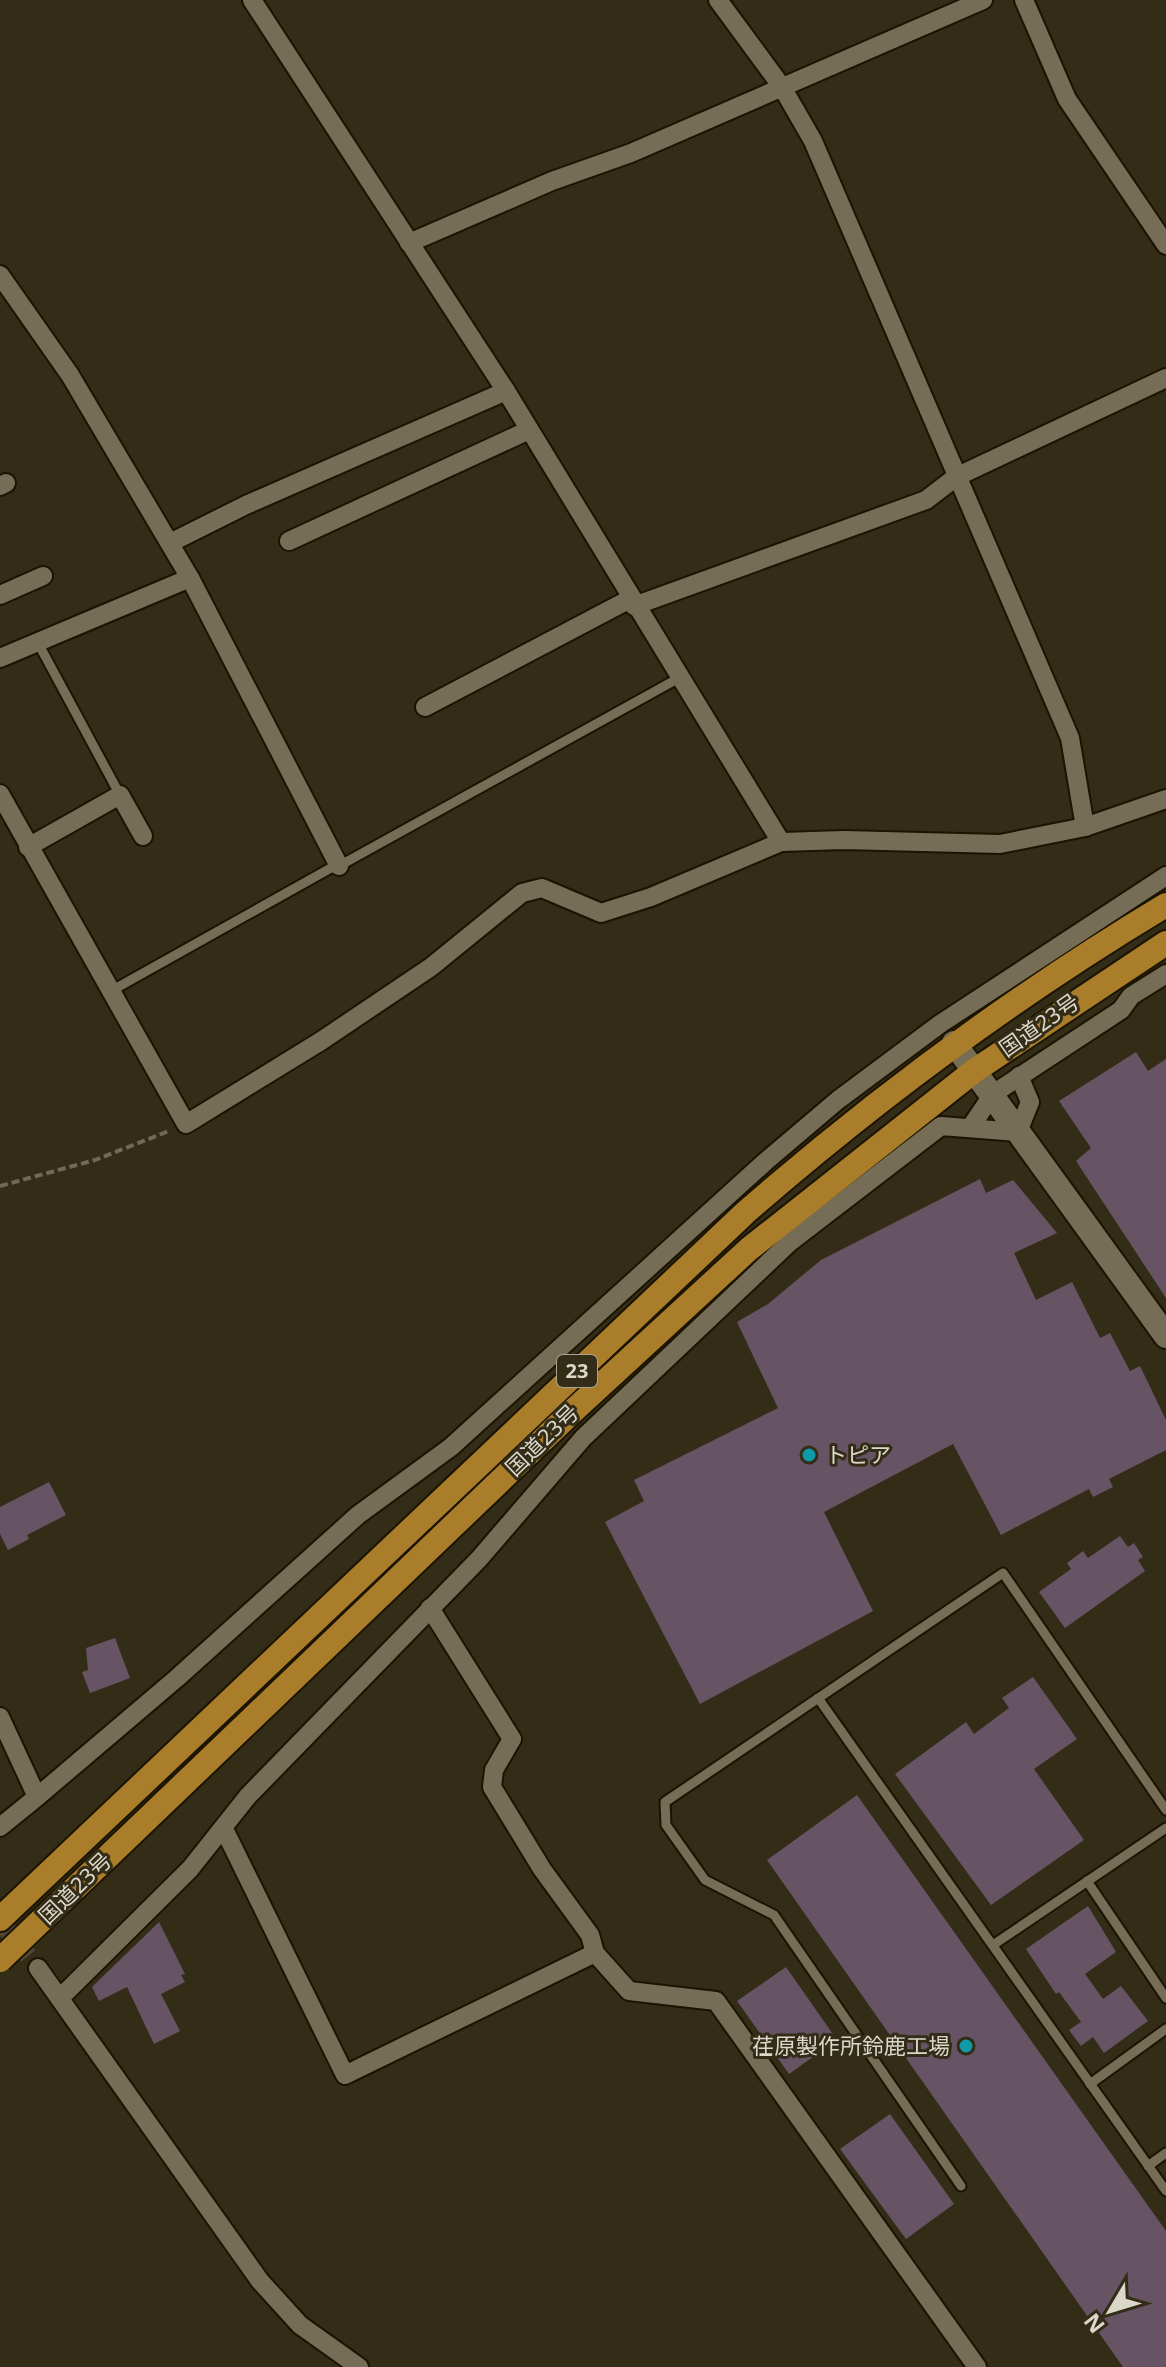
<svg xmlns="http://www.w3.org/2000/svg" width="1166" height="2367" font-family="'Noto Sans','Noto Sans JP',sans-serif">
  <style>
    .building { fill: #665465 }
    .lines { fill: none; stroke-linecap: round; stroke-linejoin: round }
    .minor-tunnel { stroke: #4c4632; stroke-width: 18; stroke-dasharray: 18 9; stroke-linecap: butt }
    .service-casing { stroke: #1b1402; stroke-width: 13 }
    .minor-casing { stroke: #1b1402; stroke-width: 22 }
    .tertiary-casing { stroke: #1b1402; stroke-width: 28 }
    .trunk-casing { stroke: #1b1402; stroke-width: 28 }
    .path { stroke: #6f6957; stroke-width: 4; stroke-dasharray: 8 4; stroke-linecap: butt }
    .service { stroke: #756d55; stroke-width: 9 }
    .minor { stroke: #756d55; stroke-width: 18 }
    .tertiary { stroke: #756d55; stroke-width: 24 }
    .trunk { stroke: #a97d29; stroke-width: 24 }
    .trunk-bridge-casing { stroke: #1b1402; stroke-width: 28; stroke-linecap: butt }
    .trunk-bridge { stroke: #a97d29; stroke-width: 24 }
    .culture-dot { fill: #0f9aa8; stroke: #332c17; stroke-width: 3 }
    .labels { text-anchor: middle; stroke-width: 6; stroke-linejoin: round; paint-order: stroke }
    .shield { fill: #332c17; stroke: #a9a494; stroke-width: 2 }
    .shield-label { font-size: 20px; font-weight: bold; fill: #dbd7ca }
    .street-label { font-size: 22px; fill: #dbd7ca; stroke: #332c17 }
    .poi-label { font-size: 22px; fill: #dbd7ca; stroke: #332c17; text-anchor: start }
  </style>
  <rect width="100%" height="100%" fill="#332c17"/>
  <g class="building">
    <path d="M 1136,1052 L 1148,1071 L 1166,1059 L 1166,1298 L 1076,1161 L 1091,1148 L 1059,1101 Z"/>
    <path d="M 980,1179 L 986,1193 L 1013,1180 L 1057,1233 L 1014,1253 L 1036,1300 L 1072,1282 L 1100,1338 L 1110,1333 L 1130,1371 L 1140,1366 L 1166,1420 L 1166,1450 L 1109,1479 L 1113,1487 L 1093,1497 L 1089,1489 L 1001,1535 L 953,1444 L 824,1512 L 873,1611 L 700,1704 L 605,1522 L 644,1501 L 634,1480 L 778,1408 L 737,1322 L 768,1304 L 821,1260 Z"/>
    <path d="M 49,1482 L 66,1515 L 27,1535 L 29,1539 L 8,1550 L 0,1534 L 0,1507 Z"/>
    <path d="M 1120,1536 L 1128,1547 L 1134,1543 L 1143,1557 L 1138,1560 L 1145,1571 L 1065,1628 L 1039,1592 L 1071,1569 L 1067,1563 L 1083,1551 L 1088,1558 Z"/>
    <path d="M 115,1638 L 130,1678 L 90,1693 L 82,1672 L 88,1670 L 86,1648 Z"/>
    <path d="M 1033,1677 L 1077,1739 L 1034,1769 L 1084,1840 L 991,1905 L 895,1774 L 966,1722 L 974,1734 L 1009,1708 L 1002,1698 Z"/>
    <path d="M 857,1795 L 1166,2231 L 1166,2367 L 1123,2367 L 767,1860 Z"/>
    <path d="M 1088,1906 L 1116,1952 L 1085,1974 L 1103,1999 L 1121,1986 L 1148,2021 L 1104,2053 L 1093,2037 L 1081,2046 L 1069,2030 L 1081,2022 L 1059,1992 L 1056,1994 L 1026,1949 Z"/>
    <path d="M 159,1922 L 185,1974 L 181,1975 L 185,1982 L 161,1994 L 180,2031 L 154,2044 L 127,1987 L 99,2001 L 92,1987 Z"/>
    <path d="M 786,1967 L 837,2040 L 789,2074 L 737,2001 Z"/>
    <path d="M 890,2114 L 954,2204 L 906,2239 L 840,2149 Z"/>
  </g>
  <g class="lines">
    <path class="minor-tunnel" d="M 0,1921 L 38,1968"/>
    <defs>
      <g id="service">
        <path d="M 38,643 L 120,795"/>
        <path d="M 339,866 L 679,678"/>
        <path d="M 111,991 L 338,864"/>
        <path d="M 818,1698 L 1166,2191"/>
        <path d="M 1087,1881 L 1166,1998"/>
        <path d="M 993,1945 L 1166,1828"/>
        <path d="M 1090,2084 L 1166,2029"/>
        <path d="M 1148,2166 L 1166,2153"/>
        <path d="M 961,2186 L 774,1915 L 705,1880 L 666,1825 L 665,1802 L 1003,1573 L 1166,1810"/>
      </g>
      <g id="minor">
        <path d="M 252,0 L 506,391 L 781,842"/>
        <path d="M 718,0 L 782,87 L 813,141 L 1070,738 L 1085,827"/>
        <path d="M 1024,0 L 1067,99 L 1166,245"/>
        <path d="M 409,243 L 552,181 L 631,153 L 983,0"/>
        <path d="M 0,275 L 70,375 L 190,578 L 0,658"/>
        <path d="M 0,486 L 6,483"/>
        <path d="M 289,541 L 529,430"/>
        <path d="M 170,543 L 246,505 L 506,391"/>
        <path d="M 190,578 L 339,866"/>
        <path d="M 0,595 L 43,576"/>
        <path d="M 634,606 L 926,500 L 956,477 L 1166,378"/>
        <path d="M 425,707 L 630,599"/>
        <path d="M 0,794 L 186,1124 L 321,1041 L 431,967 L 522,893 L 542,888 L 601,913 L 651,897 L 781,842 L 844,840 L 1000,844 L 1085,827 L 1166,799"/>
        <path d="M 28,847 L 120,795 L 143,836"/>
        <path d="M 970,1128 L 993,1094 L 1121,1010 L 1131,996 L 1166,974"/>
        <path d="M 430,1608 L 512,1739 L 494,1770 L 492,1787 L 542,1869 L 590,1935 L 595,1953"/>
        <path d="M 0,1717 L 37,1797 L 0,1827"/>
        <path d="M 37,1797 L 177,1678 L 358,1515 L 451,1447 L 765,1162 L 838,1100 L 940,1024 L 1166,876"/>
        <path d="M 224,1829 L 345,2075 L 595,1953 L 629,1991 L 716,2001 L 977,2367"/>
        <path d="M 38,1968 L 260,2281 L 300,2325 L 359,2367"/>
        <path d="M 60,1998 L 190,1869 L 248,1796 L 479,1559 L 583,1438 L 790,1242 L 941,1126 L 1018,1132 L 1030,1102 L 1019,1076"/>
      </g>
      <path id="tertiary" d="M 954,1043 L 1166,1336"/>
      <g id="trunk">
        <path d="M 50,1912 L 574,1410 L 749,1249 L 974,1071 L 1166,943"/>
        <path d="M 0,1919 L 746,1212 C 878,1097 1016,995 1166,905"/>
      </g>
    </defs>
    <use href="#service" class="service-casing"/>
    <use href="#minor" class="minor-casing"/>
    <use href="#tertiary" class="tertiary-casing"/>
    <use href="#trunk" class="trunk-casing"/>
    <path class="path" d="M 0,1186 L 95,1160 L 169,1131"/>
    <use href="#service" class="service"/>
    <use href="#minor" class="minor"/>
    <use href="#tertiary" class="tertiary"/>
    <use href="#trunk" class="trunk"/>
    <defs>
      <path id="trunk-bridge" d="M 0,1960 L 50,1912"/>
    </defs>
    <use href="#trunk-bridge" class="trunk-bridge-casing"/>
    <use href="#trunk-bridge" class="trunk-bridge"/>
  </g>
  <g class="culture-dot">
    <circle cx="809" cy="1455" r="8"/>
    <circle cx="966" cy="2046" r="8"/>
  </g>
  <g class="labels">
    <rect class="shield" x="557" y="1355" width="40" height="32" rx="6"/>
    <g class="shield-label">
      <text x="577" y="1378">23</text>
    </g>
    <g class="street-label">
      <text transform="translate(1039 1025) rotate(-35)" y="8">国道23号</text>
      <text transform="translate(542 1440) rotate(-44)" y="8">国道23号</text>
      <text transform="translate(75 1888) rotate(-44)" y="8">国道23号</text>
    </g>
    <g class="poi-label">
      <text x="825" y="1463">トピア</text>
      <text x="950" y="2054" text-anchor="end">荏原製作所鈴鹿工場</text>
    </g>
  </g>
  <g transform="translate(1110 2311) rotate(232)" stroke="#332c17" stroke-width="6" paint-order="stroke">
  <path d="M0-6L14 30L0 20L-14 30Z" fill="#dbd7ca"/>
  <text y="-12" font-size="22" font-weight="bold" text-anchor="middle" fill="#dbd7ca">N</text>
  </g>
</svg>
